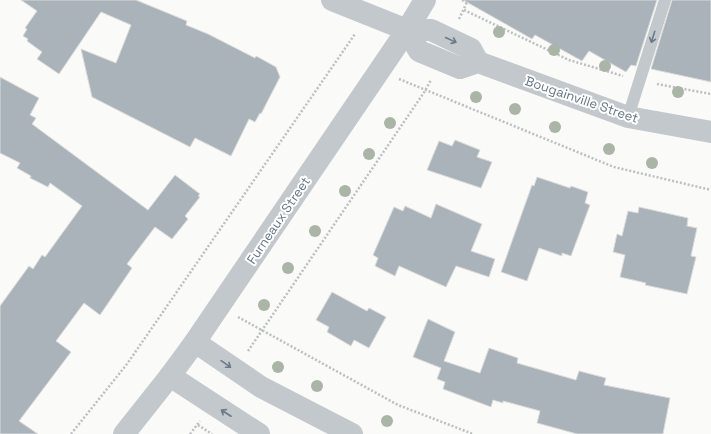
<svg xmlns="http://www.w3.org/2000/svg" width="711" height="434" font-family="'Space Grotesk',sans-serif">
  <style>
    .building { fill: #aab3b9; stroke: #dcdcda }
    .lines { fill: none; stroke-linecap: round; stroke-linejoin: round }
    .path { stroke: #bbbfc2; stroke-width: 2.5; stroke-dasharray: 2 2; stroke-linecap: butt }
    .service { stroke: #c3c8cc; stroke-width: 12 }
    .minor { stroke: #c3c8cc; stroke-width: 22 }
    .tree { fill: #aab4a7 }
    .oneway { stroke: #6a7a87 }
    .labels { text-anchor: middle; stroke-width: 4; stroke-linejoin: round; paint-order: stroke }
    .street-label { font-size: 13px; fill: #657683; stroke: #fff }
  </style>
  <rect width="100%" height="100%" fill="#fafaf8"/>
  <g class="building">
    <path d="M 21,0 L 136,0 L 187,21 L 186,25 L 208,34 L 255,58 L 256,56 L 276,67 L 280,77 L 261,114 L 260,113 L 255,122 L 249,119 L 231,156 L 195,138 L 190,147 L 92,97 L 81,49 L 116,63 L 131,25 L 101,12 L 59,74 L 37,59 L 42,52 L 27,41 L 28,39 L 23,36 L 27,29 L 25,28 L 37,11 Z"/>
    <path d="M 463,0 L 657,0 L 636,66 L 631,65 L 626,72 L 589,51 L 582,61 L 535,35 L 532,39 Z"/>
    <path d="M 672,0 L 711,0 L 711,82 L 651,69 Z"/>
    <path d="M 0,77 L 39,98 L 30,115 L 36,118 L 32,124 L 148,210 L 175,175 L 200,194 L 198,196 L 200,197 L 185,216 L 188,219 L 172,239 L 155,227 L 127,264 L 132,268 L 100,315 L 84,303 L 56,341 L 71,352 L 19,421 L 38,434 L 0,434 L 0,306 L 29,266 L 33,269 L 42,255 L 45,257 L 82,206 L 50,183 L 48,187 L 30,178 L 31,176 L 17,168 L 20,163 L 0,153 Z"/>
    <path d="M 455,140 L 480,150 L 477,157 L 492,162 L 481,188 L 427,170 L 439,141 L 452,146 Z"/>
    <path d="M 537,177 L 570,188 L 571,186 L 588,192 L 585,203 L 590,205 L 571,256 L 562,253 L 562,256 L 539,248 L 527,281 L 501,272 L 532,185 L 534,186 Z"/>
    <path d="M 436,204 L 482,224 L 471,251 L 495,259 L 489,277 L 456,266 L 446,287 L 399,266 L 395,276 L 375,266 L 378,258 L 373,255 L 394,207 L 403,211 L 405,206 L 431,218 Z"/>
    <path d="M 639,207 L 688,218 L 687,226 L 697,228 L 691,256 L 696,257 L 687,294 L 645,285 L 646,283 L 620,277 L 625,255 L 613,252 L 617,234 L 622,236 L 628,211 L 638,213 Z"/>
    <path d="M 332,292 L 367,311 L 369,308 L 386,317 L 369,348 L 354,340 L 351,346 L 327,332 L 329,327 L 316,320 Z"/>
    <path d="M 428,319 L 455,332 L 444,361 L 480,373 L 489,348 L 518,358 L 517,363 L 576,380 L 579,371 L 606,378 L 604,385 L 670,398 L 663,434 L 577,434 L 537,423 L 540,411 L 503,401 L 503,403 L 493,400 L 491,407 L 443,389 L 445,382 L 437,379 L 441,368 L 413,357 Z"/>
  </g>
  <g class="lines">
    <g class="path">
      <path d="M 462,0 L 467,2"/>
      <path d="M 464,10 L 569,60 L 623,76"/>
      <path d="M 459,19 L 468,0"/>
      <path d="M 399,79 L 614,167 L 711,190"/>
      <path d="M 657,84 L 711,94"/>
      <path d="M 238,317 L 398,405 L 473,434"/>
      <path d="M 248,351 L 425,91 L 431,80"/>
      <path d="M 198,425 L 212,434"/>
      <path d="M 71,434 L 127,364 L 355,34"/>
      <path d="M 190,434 L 200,421"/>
    </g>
    <path class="service" d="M 628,117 L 665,0"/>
    <g class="minor">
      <path d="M 332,0 L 407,30 L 431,30 L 471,49 L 478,62"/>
      <path d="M 407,30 L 419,51 L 460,68 L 478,62 L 628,117 L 711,132"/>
      <path d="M 195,342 L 261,387 L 352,434"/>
      <path d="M 170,376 L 259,434"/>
      <path d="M 124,434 L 170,376 L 195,342 L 407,30 L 425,0"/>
    </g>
  </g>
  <g class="tree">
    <circle cx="499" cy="32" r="6"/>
    <circle cx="554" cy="50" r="6"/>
    <circle cx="605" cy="66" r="6"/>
    <circle cx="678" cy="92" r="6"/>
    <circle cx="476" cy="97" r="6"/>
    <circle cx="515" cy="109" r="6"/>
    <circle cx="390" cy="123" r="6"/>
    <circle cx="555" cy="127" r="6"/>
    <circle cx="609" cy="149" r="6"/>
    <circle cx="369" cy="154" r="6"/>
    <circle cx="652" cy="163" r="6"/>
    <circle cx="345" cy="191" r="6"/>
    <circle cx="315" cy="231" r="6"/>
    <circle cx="288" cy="268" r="6"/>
    <circle cx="264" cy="305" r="6"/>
    <circle cx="278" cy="367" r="6"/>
    <circle cx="317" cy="386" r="6"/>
    <circle cx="387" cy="421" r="6"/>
  </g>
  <defs><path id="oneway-shaft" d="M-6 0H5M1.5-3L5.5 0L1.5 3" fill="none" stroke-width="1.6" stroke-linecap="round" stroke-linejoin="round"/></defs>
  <g class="oneway">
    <use href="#oneway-shaft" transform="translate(653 37) rotate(107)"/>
    <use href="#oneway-shaft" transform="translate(451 40) rotate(25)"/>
    <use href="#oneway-shaft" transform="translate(226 364) rotate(35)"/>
    <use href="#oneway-shaft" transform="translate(226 413) rotate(-147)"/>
  </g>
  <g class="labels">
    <g class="street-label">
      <text transform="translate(582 99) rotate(19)" y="5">Bougainville Street</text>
      <text transform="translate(278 220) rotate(-56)" y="5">Furneaux Street</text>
    </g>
  </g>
</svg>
